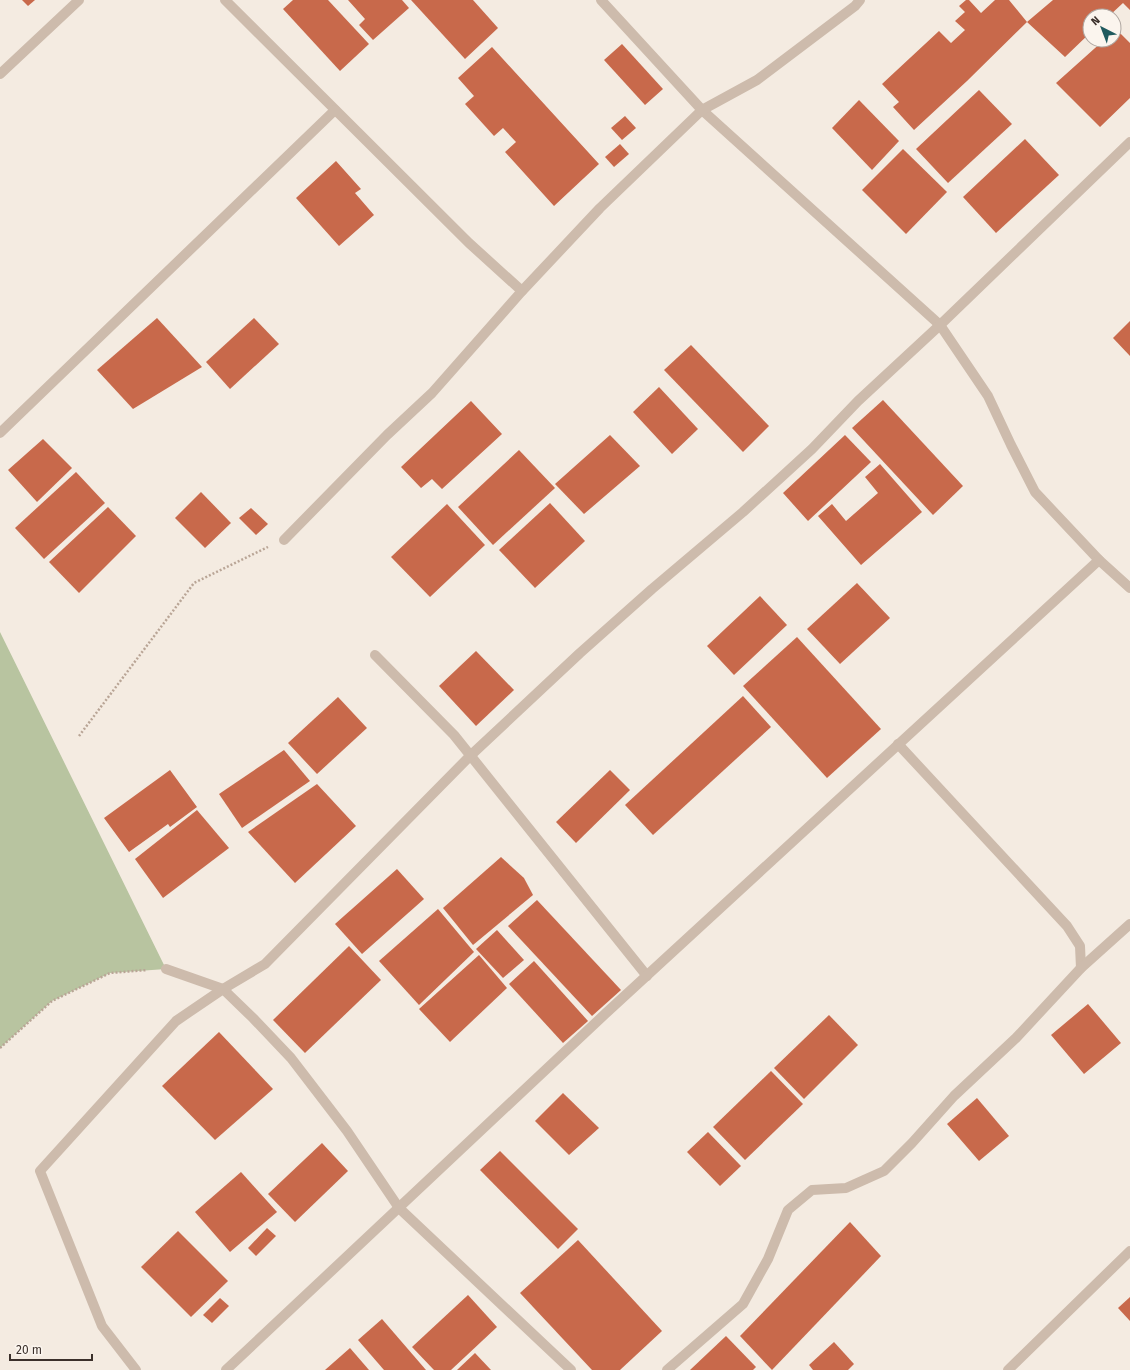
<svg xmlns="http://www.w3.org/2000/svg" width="1130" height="1370" font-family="'Fira Sans',sans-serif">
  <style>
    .green { fill: #b8c4a0 }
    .building { fill: #c8694b }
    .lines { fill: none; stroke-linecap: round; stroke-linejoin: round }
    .path { stroke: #b9a596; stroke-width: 2.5; stroke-dasharray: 2 2; stroke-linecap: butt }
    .street { stroke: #cdbbac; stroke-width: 10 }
  </style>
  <rect width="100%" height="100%" fill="#f4ebe1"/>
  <path class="green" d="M 0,632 L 166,969 L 110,973 L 52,1001 L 0,1048 Z"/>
  <g class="building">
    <path d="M 22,0 L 35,0 L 28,6 Z"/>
    <path d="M 293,0 L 328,0 L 369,44 L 340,71 L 283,9 Z"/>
    <path d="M 348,0 L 402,0 L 409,8 L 373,40 L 359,25 L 365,19 Z"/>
    <path d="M 411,0 L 473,0 L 498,28 L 465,59 Z"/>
    <path d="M 966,0 L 969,0 L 981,13 L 995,0 L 1009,0 L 1027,22 L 1053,0 L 1130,0 L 1130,10 L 1123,3 L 1109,16 L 1090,16 L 1090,33 L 1065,57 L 1027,22 L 967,81 L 914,130 L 893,107 L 899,102 L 882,84 L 939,31 L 951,43 L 965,30 L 955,21 L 965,12 L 959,6 Z"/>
    <path d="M 1116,29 L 1130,43 L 1130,98 L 1100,127 L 1056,83 L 1104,40 L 1114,40 L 1114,31 Z"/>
    <path d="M 622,44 L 663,89 L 645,105 L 604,60 Z"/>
    <path d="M 492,47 L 599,164 L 554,206 L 505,152 L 516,142 L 503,128 L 494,136 L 465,104 L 474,96 L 458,78 Z"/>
    <path d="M 979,90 L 1012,124 L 948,183 L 916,149 Z"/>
    <path d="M 859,100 L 899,141 L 872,170 L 832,128 Z"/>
    <path d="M 625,116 L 636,128 L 622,140 L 611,128 Z"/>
    <path d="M 1025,139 L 1059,175 L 996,233 L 963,197 Z"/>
    <path d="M 620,144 L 629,154 L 614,167 L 605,157 Z"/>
    <path d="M 903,149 L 947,192 L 906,234 L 862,190 Z"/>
    <path d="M 336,161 L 361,189 L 355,193 L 374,215 L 339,246 L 296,198 Z"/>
    <path d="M 157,318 L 202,367 L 133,409 L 97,370 Z"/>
    <path d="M 254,318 L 279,344 L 230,389 L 206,362 Z"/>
    <path d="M 1130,321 L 1130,356 L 1113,338 Z"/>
    <path d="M 691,345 L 769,426 L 743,452 L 664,370 Z"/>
    <path d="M 659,387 L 698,429 L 672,454 L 633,412 Z"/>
    <path d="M 883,400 L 963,486 L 933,515 L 852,428 Z"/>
    <path d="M 471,401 L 502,434 L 442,489 L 432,479 L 421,488 L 401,467 Z"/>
    <path d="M 610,435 L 640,466 L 584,514 L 555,484 Z"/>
    <path d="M 845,435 L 871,462 L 808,521 L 783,493 Z"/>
    <path d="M 43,439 L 72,468 L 37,502 L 8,470 Z"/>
    <path d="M 519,450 L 555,488 L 493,545 L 458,507 Z"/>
    <path d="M 880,464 L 922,512 L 861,565 L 818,516 L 832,504 L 846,521 L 878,493 L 865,477 Z"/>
    <path d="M 76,472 L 105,503 L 44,559 L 15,528 Z"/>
    <path d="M 201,492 L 231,523 L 205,548 L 175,518 Z"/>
    <path d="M 550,503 L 585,541 L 535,588 L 499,550 Z"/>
    <path d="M 447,504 L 485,545 L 430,597 L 391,557 Z"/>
    <path d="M 108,507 L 136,536 L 79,593 L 49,562 Z"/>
    <path d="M 251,508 L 268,524 L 256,535 L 239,518 Z"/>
    <path d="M 857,583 L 890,618 L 840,664 L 807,629 Z"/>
    <path d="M 760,596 L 787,625 L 734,675 L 707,646 Z"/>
    <path d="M 797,637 L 881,729 L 827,778 L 743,686 Z"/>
    <path d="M 476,651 L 514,690 L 476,726 L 439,686 Z"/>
    <path d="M 743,696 L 771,727 L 653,835 L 625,805 Z"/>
    <path d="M 338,697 L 367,728 L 317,774 L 288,743 Z"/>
    <path d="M 284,750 L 310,781 L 242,828 L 219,794 Z"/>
    <path d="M 170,770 L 197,807 L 170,827 L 168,824 L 129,852 L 104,818 Z"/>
    <path d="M 610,770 L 630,790 L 576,843 L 556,822 Z"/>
    <path d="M 317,784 L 356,826 L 295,883 L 248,832 Z"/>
    <path d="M 197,810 L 229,848 L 163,898 L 135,859 Z"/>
    <path d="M 501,857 L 524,878 L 533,895 L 473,945 L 443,908 Z"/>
    <path d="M 397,869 L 424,899 L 362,954 L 335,924 Z"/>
    <path d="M 537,900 L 621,990 L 592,1016 L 508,926 Z"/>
    <path d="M 438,909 L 474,952 L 419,1005 L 379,961 Z"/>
    <path d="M 497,930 L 524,960 L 503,978 L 476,949 Z"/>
    <path d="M 349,946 L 381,980 L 305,1053 L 273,1020 Z"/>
    <path d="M 479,955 L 507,988 L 450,1042 L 419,1009 Z"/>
    <path d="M 534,961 L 588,1021 L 563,1043 L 509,984 Z"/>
    <path d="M 1088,1004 L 1121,1043 L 1084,1074 L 1051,1035 Z"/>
    <path d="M 829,1015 L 858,1045 L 804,1099 L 774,1068 Z"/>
    <path d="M 219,1032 L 273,1089 L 215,1140 L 162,1086 Z"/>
    <path d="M 771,1071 L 803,1104 L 745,1160 L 713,1127 Z"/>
    <path d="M 563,1093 L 599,1128 L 569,1155 L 535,1121 Z"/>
    <path d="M 977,1098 L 1009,1136 L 979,1161 L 947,1124 Z"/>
    <path d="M 708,1132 L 741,1166 L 720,1186 L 687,1152 Z"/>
    <path d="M 322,1143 L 348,1171 L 295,1222 L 268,1194 Z"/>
    <path d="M 500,1151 L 578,1229 L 558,1249 L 480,1170 Z"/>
    <path d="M 241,1172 L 277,1212 L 230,1252 L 195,1212 Z"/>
    <path d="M 850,1222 L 881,1256 L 772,1370 L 740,1336 Z"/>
    <path d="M 267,1228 L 276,1236 L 256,1256 L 248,1248 Z"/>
    <path d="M 178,1231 L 228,1281 L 191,1317 L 141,1267 Z"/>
    <path d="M 578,1240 L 662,1331 L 620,1370 L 592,1370 L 520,1293 Z"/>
    <path d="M 468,1295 L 497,1327 L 451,1370 L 434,1370 L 412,1347 Z"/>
    <path d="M 1130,1297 L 1130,1321 L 1118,1308 Z"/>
    <path d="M 220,1298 L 229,1306 L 212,1323 L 203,1315 Z"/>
    <path d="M 382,1319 L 426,1370 L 384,1370 L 358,1340 Z"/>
    <path d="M 726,1336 L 756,1367 L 753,1370 L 690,1370 Z"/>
    <path d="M 834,1342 L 854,1364 L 848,1370 L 813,1370 L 809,1365 Z"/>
    <path d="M 350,1348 L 369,1370 L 325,1370 Z"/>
    <path d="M 475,1353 L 491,1370 L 457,1370 Z"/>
  </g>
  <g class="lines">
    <g class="path">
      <path d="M 79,736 L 194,583 L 268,547"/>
      <path d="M 0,1048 L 52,1001 L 110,973 L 147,970"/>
    </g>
    <g class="street">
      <path d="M 225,0 L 469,243 L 522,291"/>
      <path d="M 601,0 L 702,110 L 940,325 L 988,396 L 1011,445 L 1035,492 L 1099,560 L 1130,588"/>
      <path d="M 0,74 L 79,0"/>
      <path d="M 0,433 L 335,110"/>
      <path d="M 284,540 L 387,435 L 432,393 L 522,291 L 600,208 L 702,110 L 757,80 L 855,6 L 860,0"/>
      <path d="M 375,655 L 454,735 L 647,976"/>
      <path d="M 898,744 L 1067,926 L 1080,946 L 1081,968"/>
      <path d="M 166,969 L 223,989 L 253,1018 L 291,1058 L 347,1131 L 399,1208 L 571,1370"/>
      <path d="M 136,1370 L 102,1326 L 40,1171 L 176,1021 L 223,989 L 265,964 L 470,756 L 580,653 L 652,589 L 743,512 L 812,449 L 858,401 L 940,325 L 1130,142"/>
      <path d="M 226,1370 L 605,1014 L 1099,560"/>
      <path d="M 667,1370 L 743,1304 L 768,1259 L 788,1210 L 812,1190 L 846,1188 L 884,1171 L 912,1143 L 954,1096 L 1016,1038 L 1081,968 L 1130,924"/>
      <path d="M 1008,1370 L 1130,1251"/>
    </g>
  </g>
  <g transform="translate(1102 28) rotate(318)"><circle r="19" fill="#fbf5ee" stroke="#aea6a0"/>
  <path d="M0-3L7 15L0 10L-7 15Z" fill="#1f5a5e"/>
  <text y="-6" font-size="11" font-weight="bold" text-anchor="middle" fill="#3b302b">N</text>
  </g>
  <path d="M10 1354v6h82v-6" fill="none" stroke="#3b302b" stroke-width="2"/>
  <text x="16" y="1354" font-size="12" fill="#3b302b" stroke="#fbf5ee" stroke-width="3" paint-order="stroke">20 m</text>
</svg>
